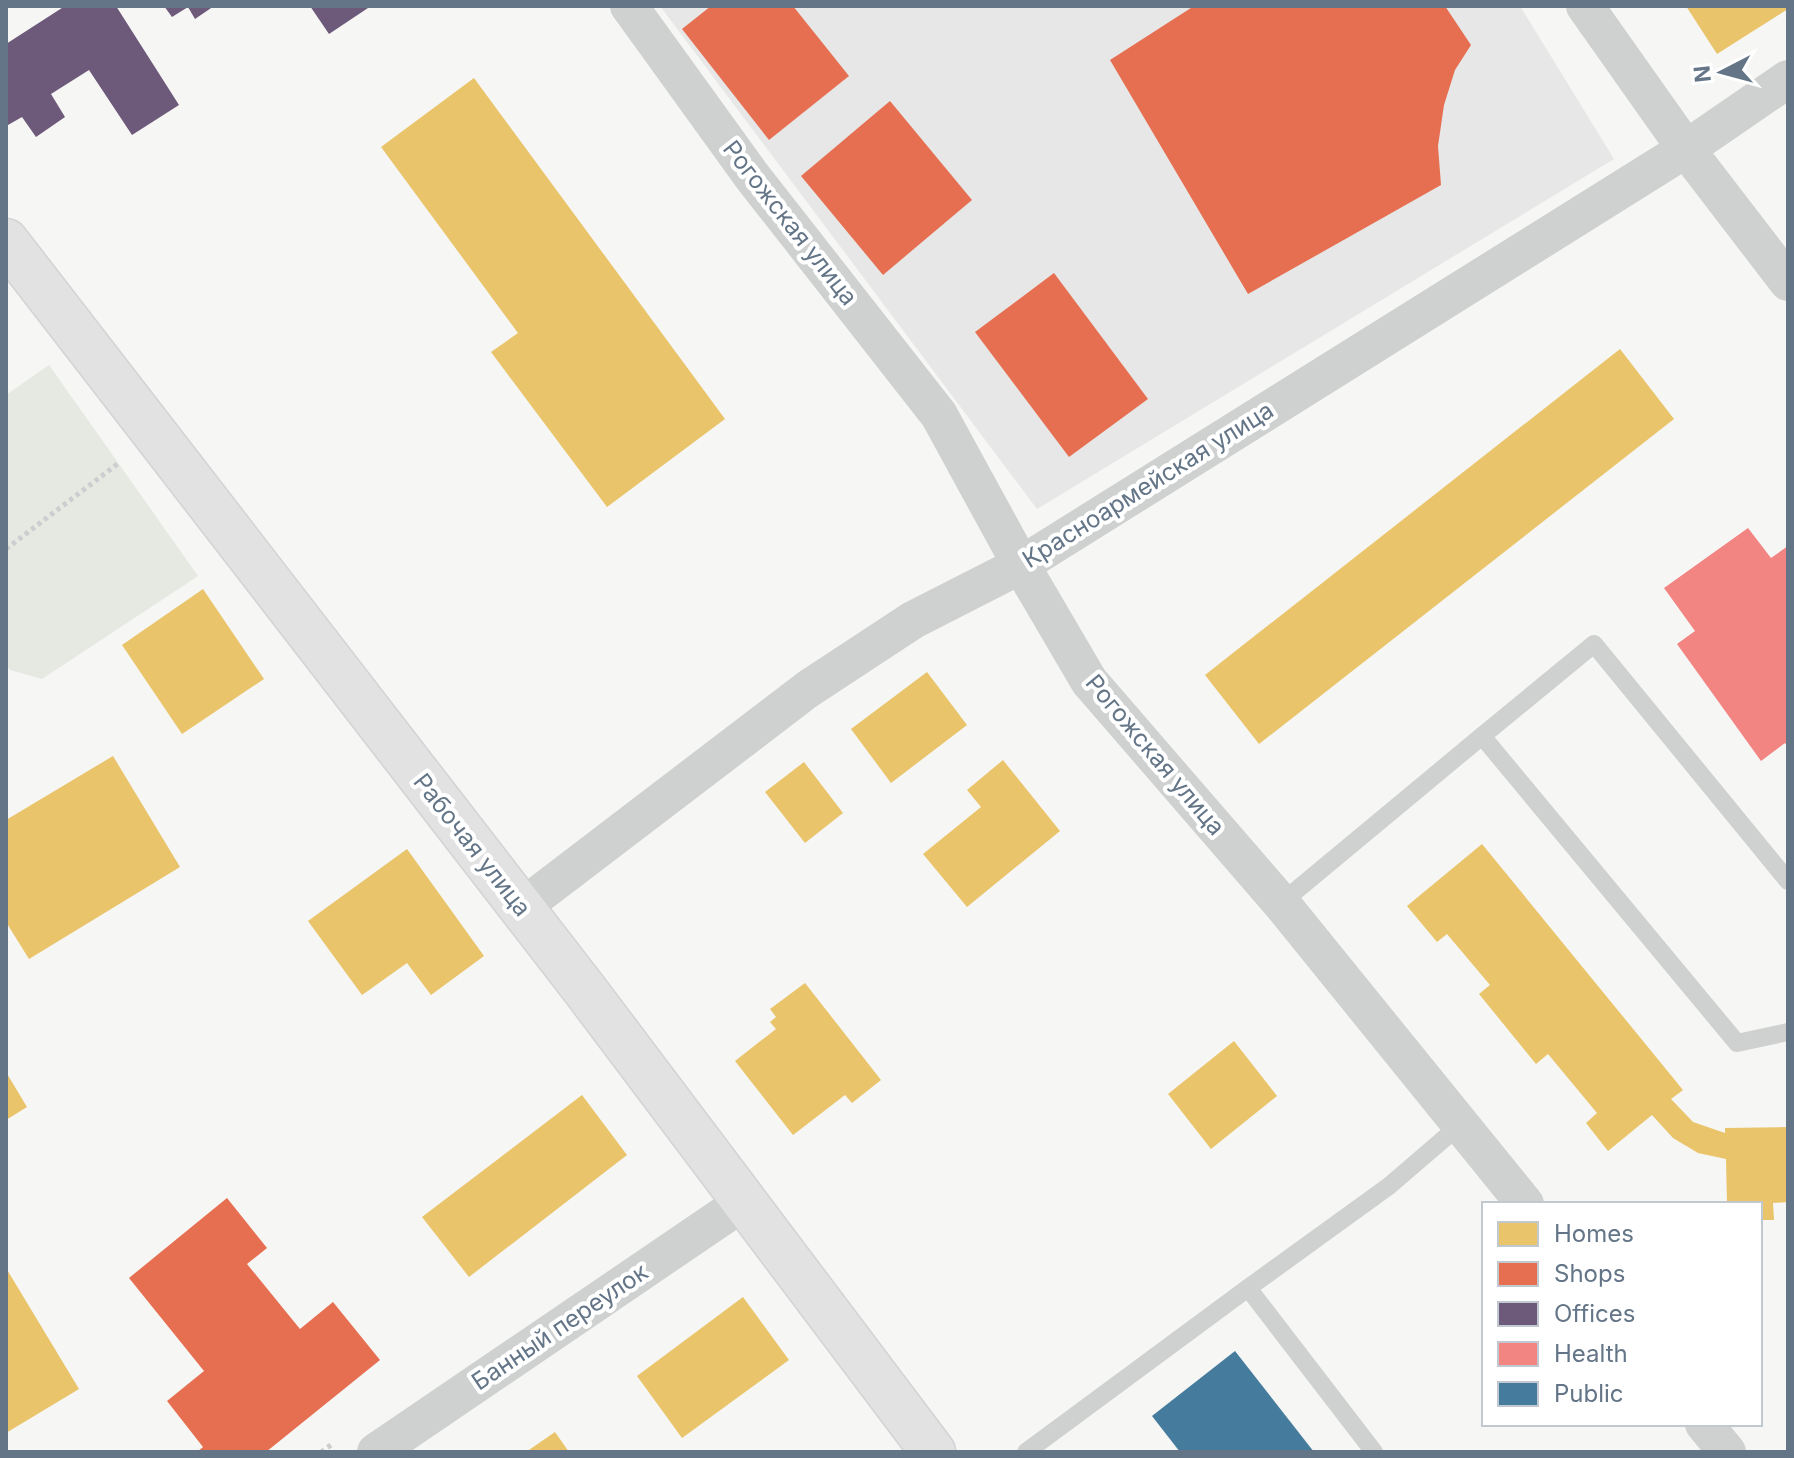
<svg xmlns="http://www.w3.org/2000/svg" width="1794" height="1458" font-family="Inter,sans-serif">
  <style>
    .built { fill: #e6e7e6 }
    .green { fill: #e5e9e2 }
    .homes { fill: #e9c46a }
    .shops { fill: #e76f51 }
    .offices { fill: #6d597a }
    .health { fill: #f28482 }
    .public { fill: #457b9d }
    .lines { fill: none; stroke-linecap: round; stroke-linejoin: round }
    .secondary-casing { stroke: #d1d3d4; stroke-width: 47 }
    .path { stroke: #cccdce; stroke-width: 5; stroke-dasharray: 4 4; stroke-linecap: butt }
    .lane { stroke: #cfd1d1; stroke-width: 18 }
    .street { stroke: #cfd1d1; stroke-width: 38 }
    .secondary { stroke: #e2e2e3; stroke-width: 44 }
    .labels { text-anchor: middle; stroke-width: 8; stroke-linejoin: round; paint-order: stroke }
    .street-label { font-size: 24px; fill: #637587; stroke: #fff }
  </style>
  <rect width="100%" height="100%" fill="#f6f6f4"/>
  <path class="built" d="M 660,6 L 1520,6 L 1614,159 L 1037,509 Z"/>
  <path class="green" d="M 49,365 L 198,576 L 42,679 L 10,670 L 6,664 L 6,395 Z"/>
  <g class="homes">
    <path d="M 1686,6 L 1788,6 L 1788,9 L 1717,54 Z"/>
    <path d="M 474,78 L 725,419 L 607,507 L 491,352 L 518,333 L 381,147 Z"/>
    <path d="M 1620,349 L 1674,419 L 1259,744 L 1205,675 Z"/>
    <path d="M 203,589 L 264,679 L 182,734 L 122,645 Z"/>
    <path d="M 927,672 L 967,725 L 891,783 L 851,729 Z"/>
    <path d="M 113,756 L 180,867 L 29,959 L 6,922 L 6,820 Z"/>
    <path d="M 1003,760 L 1060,831 L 967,907 L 923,854 L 981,807 L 967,790 Z"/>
    <path d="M 804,762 L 843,813 L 805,843 L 765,792 Z"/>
    <path d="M 1482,844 L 1683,1090 L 1671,1099 L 1693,1122 L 1725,1133 L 1725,1128 L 1788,1127 L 1788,1202 L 1773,1203 L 1774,1220 L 1760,1220 L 1760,1204 L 1727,1204 L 1726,1159 L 1698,1153 L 1673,1138 L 1652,1115 L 1608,1151 L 1586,1123 L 1597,1113 L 1548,1054 L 1536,1064 L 1479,994 L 1490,985 L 1447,934 L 1437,942 L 1407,906 Z"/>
    <path d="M 407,849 L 484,956 L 431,995 L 407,963 L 362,995 L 308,921 Z"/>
    <path d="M 805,983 L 881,1080 L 852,1103 L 845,1095 L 793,1135 L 735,1061 L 776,1029 L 770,1022 L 776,1017 L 770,1009 Z"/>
    <path d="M 1234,1041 L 1277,1096 L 1211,1149 L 1168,1094 Z"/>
    <path d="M 6,1072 L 27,1107 L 6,1120 Z"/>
    <path d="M 582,1095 L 627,1155 L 469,1277 L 422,1217 Z"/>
    <path d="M 6,1268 L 79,1389 L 6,1433 Z"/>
    <path d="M 743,1297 L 789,1360 L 682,1438 L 637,1376 Z"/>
    <path d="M 555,1432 L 569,1452 L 526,1452 Z"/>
  </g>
  <g class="shops">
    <path d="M 711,6 L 793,6 L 849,76 L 769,140 L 682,29 Z"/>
    <path d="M 1194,6 L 1445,6 L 1471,45 L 1455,70 L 1444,105 L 1438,146 L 1441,185 L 1248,294 L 1110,60 Z"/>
    <path d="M 890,101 L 972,200 L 883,275 L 801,176 Z"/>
    <path d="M 1054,273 L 1148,399 L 1069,457 L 975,332 Z"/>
    <path d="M 227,1198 L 267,1248 L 247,1264 L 300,1329 L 333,1302 L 380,1360 L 266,1452 L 197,1452 L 203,1447 L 167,1401 L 204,1371 L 129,1278 Z"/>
  </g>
  <g class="offices">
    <path d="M 65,6 L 116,6 L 179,105 L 132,135 L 89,70 L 51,94 L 65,117 L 36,137 L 22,117 L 8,125 L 6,122 L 6,44 Z"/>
    <path d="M 164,6 L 214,6 L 195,19 L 188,7 L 172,17 Z"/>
    <path d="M 310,6 L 371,6 L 329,34 Z"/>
  </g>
  <path class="health" d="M 1748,528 L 1771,558 L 1788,546 L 1788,747 L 1785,743 L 1761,761 L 1677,644 L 1695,631 L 1664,588 Z"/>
  <path class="public" d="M 1235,1351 L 1314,1452 L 1180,1452 L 1152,1416 Z"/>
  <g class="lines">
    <defs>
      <path id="secondary" d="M 6,241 L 585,990 L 933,1452"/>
    </defs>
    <use href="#secondary" class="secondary-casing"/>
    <g class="path">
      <path d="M 6,549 L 120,462"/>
      <path d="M 321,1452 L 331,1445"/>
    </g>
    <g class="lane">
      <path d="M 1482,736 L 1594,644 L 1788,881"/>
      <path d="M 1281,903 L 1482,736 L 1737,1043 L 1788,1032"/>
      <path d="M 1248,1288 L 1389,1186 L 1460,1125"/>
      <path d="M 1026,1452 L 1248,1288 L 1374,1452"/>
    </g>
    <g class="street">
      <path d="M 629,6 L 751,175 L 939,415 L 1021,565 L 1089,681 L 1281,903 L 1525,1204"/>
      <path d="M 1585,6 L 1686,149 L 1788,282"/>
      <path d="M 521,908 L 808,689 L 913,620 L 1021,565 L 1686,149 L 1788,79"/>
      <path d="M 1704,1424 L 1727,1452"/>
      <path d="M 376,1452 L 745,1201"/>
    </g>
    <use href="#secondary" class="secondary"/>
  </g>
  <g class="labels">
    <g class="street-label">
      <text transform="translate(790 223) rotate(52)" y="8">Рогожская улица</text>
      <text transform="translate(1148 485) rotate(-32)" y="8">Красноармейская улица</text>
      <text transform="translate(1155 755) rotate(50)" y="8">Рогожская улица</text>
      <text transform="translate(472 845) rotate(52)" y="8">Рабочая улица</text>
      <text transform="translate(560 1327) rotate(-34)" y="8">Банный переулок</text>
    </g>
  </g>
  <rect width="1794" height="1458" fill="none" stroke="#637587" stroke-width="16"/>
  <rect x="1482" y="1202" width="280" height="224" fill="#ffffff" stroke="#c1c8cf" stroke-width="2"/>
  <rect x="1498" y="1222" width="40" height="24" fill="#e9c46a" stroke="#c1c8cf" stroke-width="2"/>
  <text x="1554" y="1242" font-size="24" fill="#637587">Homes</text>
  <rect x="1498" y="1262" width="40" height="24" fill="#e76f51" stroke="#c1c8cf" stroke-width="2"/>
  <text x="1554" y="1282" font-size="24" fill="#637587">Shops</text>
  <rect x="1498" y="1302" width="40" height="24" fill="#6d597a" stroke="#c1c8cf" stroke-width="2"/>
  <text x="1554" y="1322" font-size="24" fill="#637587">Offices</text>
  <rect x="1498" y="1342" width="40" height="24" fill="#f28482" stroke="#c1c8cf" stroke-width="2"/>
  <text x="1554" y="1362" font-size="24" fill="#637587">Health</text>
  <rect x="1498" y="1382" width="40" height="24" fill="#457b9d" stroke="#c1c8cf" stroke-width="2"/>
  <text x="1554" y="1402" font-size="24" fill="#637587">Public</text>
  <g transform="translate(1722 72) rotate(264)" stroke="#ffffff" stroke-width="6" paint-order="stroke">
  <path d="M0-6L14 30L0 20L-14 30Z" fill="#637587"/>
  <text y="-12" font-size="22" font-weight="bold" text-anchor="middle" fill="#637587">N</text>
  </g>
</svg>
